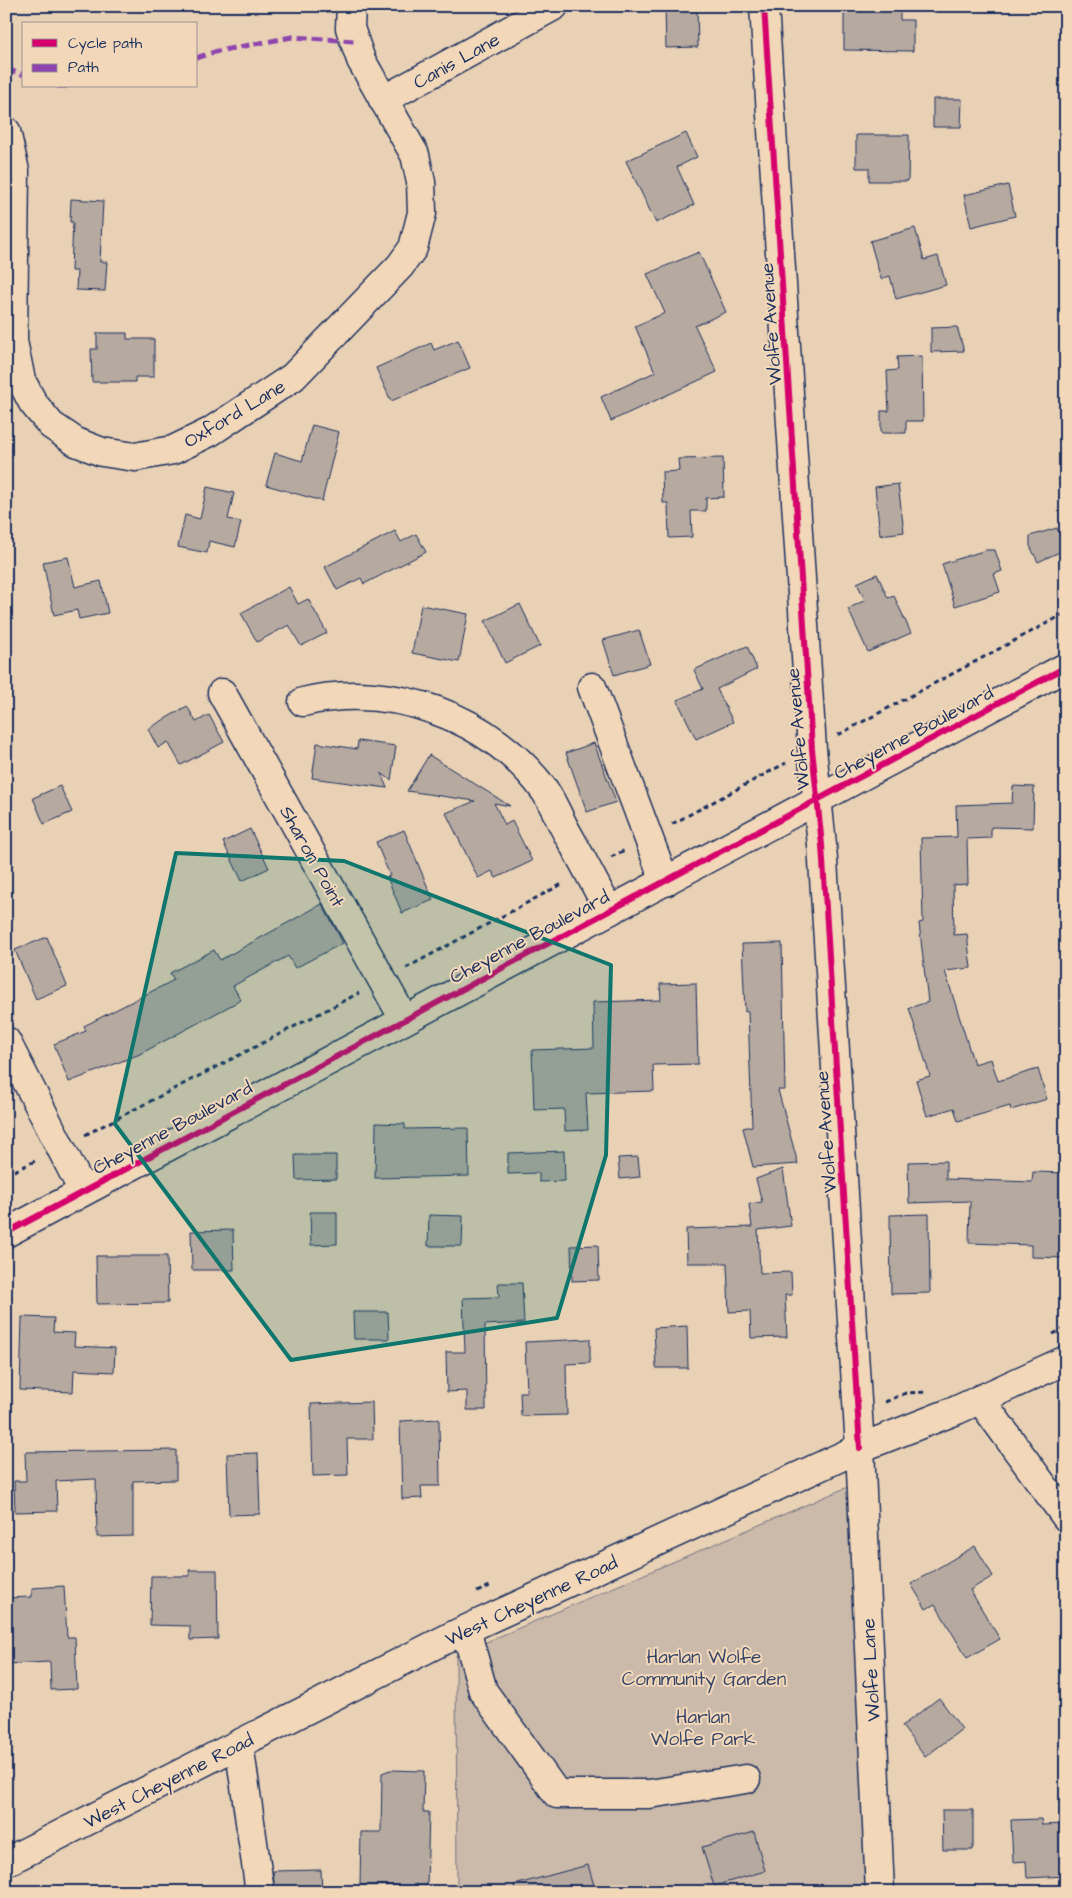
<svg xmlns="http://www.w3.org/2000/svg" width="1072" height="1898" font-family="'Architects Daughter',sans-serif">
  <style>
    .green { fill: #cbb9a9; stroke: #737484 }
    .building { fill: #b6a9a0; stroke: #1b2f5e }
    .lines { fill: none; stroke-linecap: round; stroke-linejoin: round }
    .minor-casing { stroke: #1b2f5e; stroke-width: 31 }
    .major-casing { stroke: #1b2f5e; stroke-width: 31 }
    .path { stroke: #1b2f5e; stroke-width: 3; stroke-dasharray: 5 4; stroke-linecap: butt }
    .minor { stroke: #f2d8b9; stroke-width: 28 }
    .major { stroke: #f2d8b9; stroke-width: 28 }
    .quiet { stroke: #8e44ad; stroke-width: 5; stroke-dasharray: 10 5; stroke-linecap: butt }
    .cycleway-casing { stroke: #f2d8b9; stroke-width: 9 }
    .cycleway { stroke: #d6006c; stroke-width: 6 }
    .marked { fill: #0f766e; fill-opacity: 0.2; stroke: #0f766e; stroke-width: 4; stroke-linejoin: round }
    .labels { text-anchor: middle; stroke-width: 4; stroke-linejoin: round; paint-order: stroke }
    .street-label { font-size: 19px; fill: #1b2f5e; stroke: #f2d8b9 }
    .park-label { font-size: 19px; fill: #354469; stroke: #f2d8b9 }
  </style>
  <rect width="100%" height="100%" fill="#e9d1b5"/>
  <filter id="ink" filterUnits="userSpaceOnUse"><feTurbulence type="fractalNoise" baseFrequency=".02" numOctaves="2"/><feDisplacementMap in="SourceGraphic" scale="10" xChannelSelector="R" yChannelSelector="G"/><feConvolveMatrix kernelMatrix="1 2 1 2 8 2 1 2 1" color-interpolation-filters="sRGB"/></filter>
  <g filter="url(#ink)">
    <path class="green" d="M 857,1483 L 876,1892 L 457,1892 L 456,1655 Z"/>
    <g class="building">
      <path d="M 665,6 L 697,6 L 698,47 L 666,48 Z"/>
      <path d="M 863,6 L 900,6 L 900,20 L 913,20 L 913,51 L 844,50 L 844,11 L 863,11 Z"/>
      <path d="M 933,99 L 962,99 L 961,127 L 933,127 Z"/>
      <path d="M 686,133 L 697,157 L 677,167 L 694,205 L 656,223 L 626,161 Z"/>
      <path d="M 856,135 L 909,135 L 908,181 L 869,181 L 869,168 L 856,168 Z"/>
      <path d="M 1008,185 L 1015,216 L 971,227 L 964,195 Z"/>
      <path d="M 71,199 L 103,201 L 100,262 L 107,262 L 105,291 L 76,290 L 77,271 L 71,271 L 73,222 L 70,222 Z"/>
      <path d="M 915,228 L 924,260 L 938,256 L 946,285 L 896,299 L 890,276 L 881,279 L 870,241 Z"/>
      <path d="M 699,252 L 726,312 L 695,326 L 717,372 L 611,421 L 601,397 L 655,372 L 635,326 L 665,313 L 647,274 Z"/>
      <path d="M 957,327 L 964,351 L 931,352 L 931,328 Z"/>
      <path d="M 97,333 L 127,333 L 127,339 L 154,339 L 154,377 L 135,377 L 135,382 L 92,382 L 91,349 L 97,349 Z"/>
      <path d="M 458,340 L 470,368 L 391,401 L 376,368 L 431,343 L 434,350 Z"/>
      <path d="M 922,356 L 923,421 L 906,421 L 906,433 L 881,433 L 881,411 L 889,411 L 887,371 L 898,370 L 897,357 Z"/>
      <path d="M 312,425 L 339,432 L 322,501 L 266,485 L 275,453 L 302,461 Z"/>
      <path d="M 723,458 L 724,497 L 706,498 L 706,511 L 691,511 L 692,537 L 669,538 L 668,503 L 663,503 L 662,472 L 679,471 L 678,459 Z"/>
      <path d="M 898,484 L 904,532 L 880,535 L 875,487 Z"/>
      <path d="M 207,487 L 234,493 L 228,519 L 241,522 L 235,547 L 209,541 L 207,553 L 178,547 L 185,515 L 200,519 Z"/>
      <path d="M 1057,528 L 1066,549 L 1038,562 L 1030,546 L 1030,536 Z"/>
      <path d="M 395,531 L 401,542 L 416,534 L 426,552 L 364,584 L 361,578 L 337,590 L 325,567 Z"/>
      <path d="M 986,550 L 995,550 L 1002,571 L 994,574 L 1000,592 L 955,606 L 942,564 Z"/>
      <path d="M 68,557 L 75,587 L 101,581 L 108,613 L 79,619 L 77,610 L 54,615 L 43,562 Z"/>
      <path d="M 877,574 L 888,598 L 894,596 L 911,633 L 868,652 L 848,609 L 865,600 L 857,583 Z"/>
      <path d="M 289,587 L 298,604 L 308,599 L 327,633 L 301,646 L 289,625 L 257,642 L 241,613 Z"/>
      <path d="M 520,604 L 540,646 L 505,663 L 485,621 Z"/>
      <path d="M 421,605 L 468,614 L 459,662 L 412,653 Z"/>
      <path d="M 639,630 L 650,664 L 614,675 L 603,640 Z"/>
      <path d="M 747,646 L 757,669 L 717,689 L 733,722 L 696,739 L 677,700 L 703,689 L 694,670 Z"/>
      <path d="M 187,706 L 196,722 L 209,715 L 224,742 L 181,765 L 168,742 L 158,748 L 148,729 Z"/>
      <path d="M 358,741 L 396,746 L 391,780 L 381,773 L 387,788 L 312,778 L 317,743 L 357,749 Z"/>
      <path d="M 594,743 L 616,802 L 587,812 L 566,753 Z"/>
      <path d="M 429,755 L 510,806 L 494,803 L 505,825 L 512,821 L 532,861 L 496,878 L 492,871 L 478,878 L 446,813 L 475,801 L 407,791 Z"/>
      <path d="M 60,786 L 72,812 L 44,824 L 33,798 Z"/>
      <path d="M 1013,786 L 1034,787 L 1033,828 L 991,827 L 991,838 L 967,839 L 968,884 L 953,885 L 954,935 L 967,934 L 971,968 L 945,971 L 974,1064 L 991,1059 L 998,1081 L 1038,1069 L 1047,1099 L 1011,1110 L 1010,1106 L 958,1121 L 954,1108 L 927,1116 L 916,1080 L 930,1076 L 909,1008 L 928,1002 L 919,923 L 923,922 L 921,838 L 957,837 L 956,805 L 1012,803 Z"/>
      <path d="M 250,829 L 269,868 L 242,881 L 223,842 Z"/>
      <path d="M 404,830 L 433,900 L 402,913 L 387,877 L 390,876 L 376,842 Z"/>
      <path d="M 322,904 L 343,943 L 295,968 L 288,956 L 233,986 L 241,1000 L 140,1054 L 69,1082 L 54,1044 L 86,1031 L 84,1026 L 174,980 L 170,973 L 214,950 L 220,960 Z"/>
      <path d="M 47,937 L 67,986 L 36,999 L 15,950 Z"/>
      <path d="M 782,943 L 785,1090 L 778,1090 L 798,1164 L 753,1167 L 743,1128 L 752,1126 L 748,1011 L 745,1012 L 742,944 Z"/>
      <path d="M 696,983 L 698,1064 L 653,1065 L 654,1091 L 586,1093 L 588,1130 L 565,1131 L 564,1109 L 534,1110 L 532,1050 L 594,1048 L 593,1002 L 661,1000 L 660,984 Z"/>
      <path d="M 376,1123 L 405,1124 L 405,1129 L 468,1128 L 469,1176 L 375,1178 Z"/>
      <path d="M 564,1151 L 565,1181 L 539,1182 L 539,1173 L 508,1174 L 508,1153 Z"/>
      <path d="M 295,1155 L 336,1155 L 336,1179 L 296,1180 Z"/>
      <path d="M 638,1157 L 640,1177 L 620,1179 L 618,1158 Z"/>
      <path d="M 946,1161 L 946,1179 L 1032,1182 L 1033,1172 L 1066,1173 L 1066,1258 L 1031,1257 L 1031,1245 L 969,1243 L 970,1201 L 909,1203 L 908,1162 Z"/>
      <path d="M 783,1169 L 791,1226 L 758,1230 L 760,1273 L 791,1272 L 792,1295 L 785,1295 L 787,1337 L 751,1338 L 750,1311 L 729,1312 L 727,1263 L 687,1263 L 686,1229 L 752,1227 L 749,1204 L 762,1202 L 756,1179 Z"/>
      <path d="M 310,1212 L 337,1212 L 337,1244 L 311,1245 Z"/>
      <path d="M 929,1214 L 930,1293 L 891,1294 L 890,1215 Z"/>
      <path d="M 429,1215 L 463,1216 L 462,1246 L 428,1246 Z"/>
      <path d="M 233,1230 L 234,1270 L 192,1270 L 191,1231 Z"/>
      <path d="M 598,1245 L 599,1280 L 572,1281 L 571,1246 Z"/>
      <path d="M 96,1256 L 167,1256 L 168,1303 L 97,1304 Z"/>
      <path d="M 498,1283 L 522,1283 L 524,1323 L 485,1325 L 486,1410 L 467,1410 L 467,1391 L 447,1392 L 446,1352 L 465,1352 L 463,1298 L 499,1297 Z"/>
      <path d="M 353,1312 L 388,1312 L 389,1339 L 354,1339 Z"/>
      <path d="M 22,1317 L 54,1318 L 53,1332 L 75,1333 L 74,1346 L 115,1348 L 114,1372 L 74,1370 L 73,1392 L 20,1390 Z"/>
      <path d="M 687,1326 L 688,1368 L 656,1368 L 654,1328 Z"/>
      <path d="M 590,1339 L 590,1363 L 566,1364 L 567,1415 L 521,1416 L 520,1392 L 527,1392 L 525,1342 Z"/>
      <path d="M 372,1402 L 373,1439 L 347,1439 L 348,1475 L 313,1476 L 311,1404 Z"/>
      <path d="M 439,1419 L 440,1486 L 421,1486 L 422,1498 L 402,1499 L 400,1421 Z"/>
      <path d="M 176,1450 L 176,1480 L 133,1481 L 133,1536 L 97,1537 L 96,1479 L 56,1481 L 57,1511 L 15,1512 L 14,1481 L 26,1481 L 25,1452 Z"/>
      <path d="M 258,1453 L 260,1514 L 229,1515 L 227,1454 Z"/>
      <path d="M 975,1546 L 993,1576 L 970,1590 L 1000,1639 L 967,1658 L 935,1604 L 926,1609 L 911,1584 Z"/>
      <path d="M 189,1570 L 217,1570 L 218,1639 L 190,1640 L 190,1626 L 150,1625 L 151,1576 L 190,1576 Z"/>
      <path d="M 64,1586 L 67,1637 L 75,1637 L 77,1689 L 51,1690 L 50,1662 L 6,1664 L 6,1598 L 32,1597 L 32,1588 Z"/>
      <path d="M 939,1698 L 962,1729 L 925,1757 L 902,1726 Z"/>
      <path d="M 390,1770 L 424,1771 L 423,1812 L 429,1812 L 427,1886 L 360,1885 L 361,1832 L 381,1832 L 382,1773 Z"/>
      <path d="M 942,1810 L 973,1810 L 973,1850 L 943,1850 Z"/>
      <path d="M 1041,1819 L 1042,1825 L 1066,1824 L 1066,1876 L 1027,1878 L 1026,1861 L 1013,1862 L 1011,1820 Z"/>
      <path d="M 754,1832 L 765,1871 L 714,1886 L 702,1847 Z"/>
      <path d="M 588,1865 L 596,1892 L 515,1892 L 514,1885 Z"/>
      <path d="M 321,1870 L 322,1892 L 275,1892 L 273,1871 Z"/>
    </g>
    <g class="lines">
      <defs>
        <g id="minor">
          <path d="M 764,6 L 812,749 L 822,845 L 860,1448 L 880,1892"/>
          <path d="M 383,100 L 554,6"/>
          <path d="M 6,131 L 15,171 L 13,341 L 21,380 L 33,403 L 51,425 L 76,442 L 102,452 L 135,457 L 173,450 L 210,432 L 293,377 L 400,266 L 413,248 L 422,213 L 421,182 L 415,155 L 361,60 L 350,28 L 351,6"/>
          <path d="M 592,687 L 665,882"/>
          <path d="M 222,693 L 404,1019"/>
          <path d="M 303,702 C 392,681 491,717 545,791 C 553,803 559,818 566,831 C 581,857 595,884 609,911"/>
          <path d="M 6,1041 L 83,1191"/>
          <path d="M 980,1399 L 1066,1517"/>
          <path d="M 466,1630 L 483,1691 L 557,1794 L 649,1794 L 746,1779"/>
          <path d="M 239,1744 L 260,1892"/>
        </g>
        <g id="major">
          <path d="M 6,1233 L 1066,667"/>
          <path d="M 6,1862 L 456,1634 L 860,1448 L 957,1410 L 1066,1360"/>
        </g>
      </defs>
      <use href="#minor" class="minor-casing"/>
      <use href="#major" class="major-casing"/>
      <g class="path">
        <path d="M 838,735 L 1066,613"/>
        <path d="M 672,824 L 786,763"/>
        <path d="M 611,857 L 625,850"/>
        <path d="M 406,968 L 564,883"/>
        <path d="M 85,1135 L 359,993"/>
        <path d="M 6,1175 L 37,1160"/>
        <path d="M 1053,1334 L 1066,1328"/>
        <path d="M 885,1402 L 906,1393 L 927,1392"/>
        <path d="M 477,1592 L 492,1585"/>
      </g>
      <use href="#minor" class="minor"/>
      <use href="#major" class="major"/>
      <g class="quiet">
        <path d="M 196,58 L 218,51 L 292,37 L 355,41"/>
        <path d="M 6,69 L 24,75"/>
        <path d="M 57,86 L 69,86"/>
      </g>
      <defs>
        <g id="cycleway">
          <path d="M 764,6 L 812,749 L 822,845 L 860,1448"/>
          <path d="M 6,1233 L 1066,667"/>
        </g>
      </defs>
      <use href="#cycleway" class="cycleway-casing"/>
      <use href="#cycleway" class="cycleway"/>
    </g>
  </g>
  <path class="marked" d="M 176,853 L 344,861 L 611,965 L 606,1155 L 557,1318 L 291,1360 L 115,1124 Z"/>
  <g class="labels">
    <g class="street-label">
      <text transform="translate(456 60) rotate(-29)" y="7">Canis Lane</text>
      <text transform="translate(770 324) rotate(-94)" y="7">Wolfe Avenue</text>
      <text transform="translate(234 413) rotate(-31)" y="7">Oxford Lane</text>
      <text transform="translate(797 729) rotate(-95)" y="7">Wolfe Avenue</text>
      <text transform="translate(913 732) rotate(-28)" y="7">Cheyenne Boulevard</text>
      <text transform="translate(313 856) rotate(61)" y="7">Sharon Point</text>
      <text transform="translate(529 936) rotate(-28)" y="7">Cheyenne Boulevard</text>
      <text transform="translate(172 1127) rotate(-28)" y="7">Cheyenne Boulevard</text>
      <text transform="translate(825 1132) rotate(-94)" y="7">Wolfe Avenue</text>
      <text transform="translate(531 1600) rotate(-25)" y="7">West Cheyenne Road</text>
      <text transform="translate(870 1670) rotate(-93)" y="7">Wolfe Lane</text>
      <text transform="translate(168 1780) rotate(-27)" y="7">West Cheyenne Road</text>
    </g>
    <g class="park-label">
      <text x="704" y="1663">Harlan Wolfe<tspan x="704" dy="22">Community Garden</tspan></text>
      <text x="703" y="1723">Harlan<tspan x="703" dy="22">Wolfe Park</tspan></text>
    </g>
  </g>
  <rect width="1072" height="1898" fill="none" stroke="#f2d8b9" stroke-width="25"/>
  <rect x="12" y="12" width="1047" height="1873" fill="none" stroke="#1b2f5e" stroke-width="2" filter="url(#ink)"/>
  <rect x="22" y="22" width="175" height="65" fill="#f2d8b9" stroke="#9c9495"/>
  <rect x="32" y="39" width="25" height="8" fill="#d6006c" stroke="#9c9495"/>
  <text x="68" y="48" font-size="15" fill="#1b2f5e">Cycle path</text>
  <rect x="32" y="64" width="25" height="8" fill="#8e44ad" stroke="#9c9495"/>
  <text x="68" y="72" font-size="15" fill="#1b2f5e">Path</text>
</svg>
